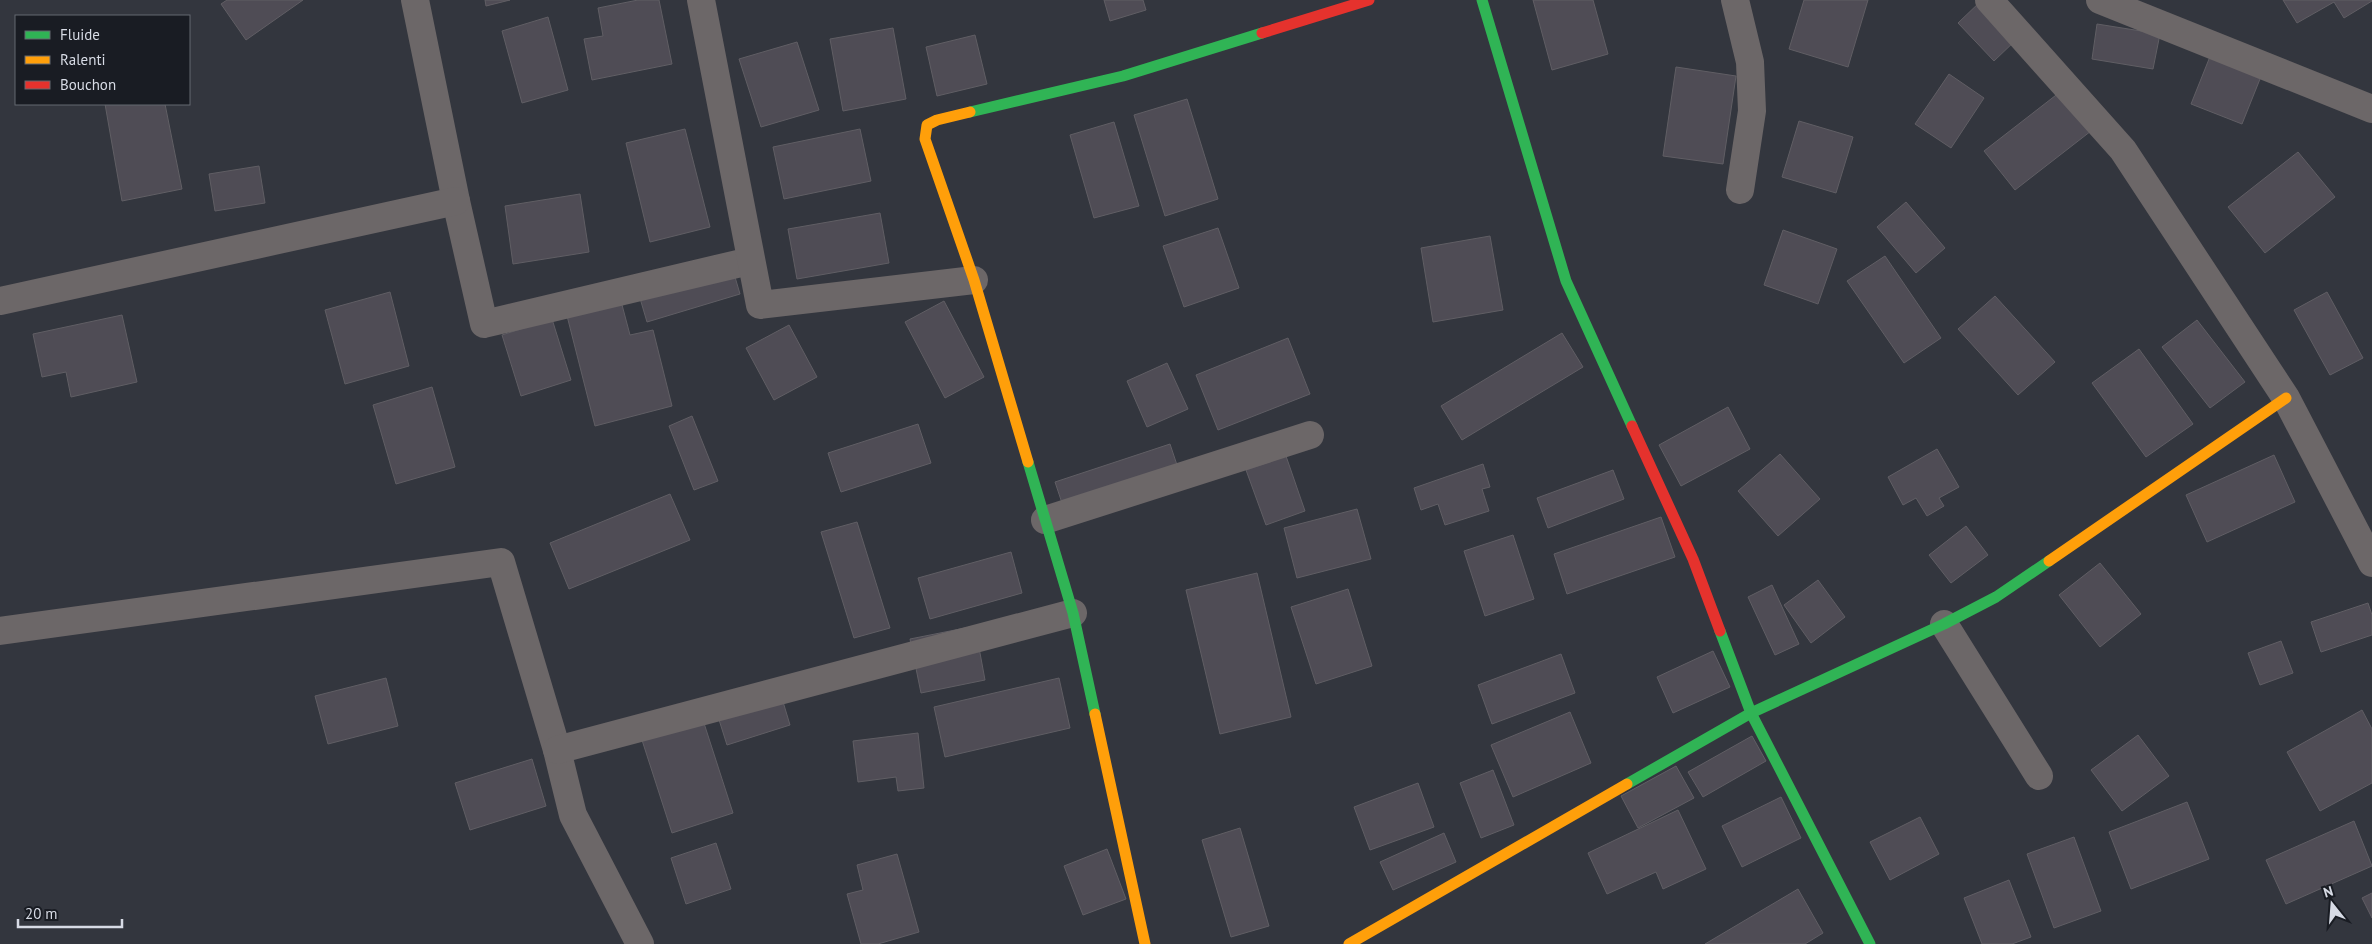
<svg xmlns="http://www.w3.org/2000/svg" width="2372" height="944" font-family="'PT Sans',sans-serif">
  <style>
    .building { fill: #4f4c55; stroke: #605e64 }
    .lines { fill: none; stroke-linecap: round; stroke-linejoin: round }
    .street { stroke: #6c6768; stroke-width: 28 }
    .fast { stroke: #30b455; stroke-width: 11 }
    .slow { stroke: #ff9f0a; stroke-width: 11 }
    .jam { stroke: #e5322d; stroke-width: 11 }
  </style>
  <rect width="100%" height="100%" fill="#33363e"/>
  <g class="building">
    <path d="M 227,0 L 303,0 L 246,40 L 221,4 Z"/>
    <path d="M 485,0 L 510,0 L 486,6 Z"/>
    <path d="M 638,0 L 659,0 L 672,64 L 592,80 L 584,39 L 603,36 L 598,8 Z"/>
    <path d="M 1104,0 L 1143,0 L 1146,10 L 1110,21 Z"/>
    <path d="M 1533,0 L 1593,0 L 1608,54 L 1552,70 Z"/>
    <path d="M 1804,0 L 1868,0 L 1848,67 L 1789,49 Z"/>
    <path d="M 1982,0 L 2018,38 L 1994,61 L 1958,23 Z"/>
    <path d="M 2283,0 L 2372,0 L 2372,1 L 2344,18 L 2334,2 L 2297,23 Z"/>
    <path d="M 548,17 L 568,90 L 522,103 L 502,31 Z"/>
    <path d="M 2097,24 L 2160,34 L 2153,69 L 2092,59 Z"/>
    <path d="M 893,28 L 906,99 L 843,111 L 830,39 Z"/>
    <path d="M 975,35 L 987,84 L 937,96 L 926,47 Z"/>
    <path d="M 797,42 L 819,110 L 761,127 L 739,59 Z"/>
    <path d="M 2211,54 L 2262,74 L 2242,124 L 2191,104 Z"/>
    <path d="M 1676,67 L 1736,76 L 1723,164 L 1663,156 Z"/>
    <path d="M 1949,74 L 1984,98 L 1951,148 L 1915,124 Z"/>
    <path d="M 2060,92 L 2091,131 L 2015,190 L 1984,151 Z"/>
    <path d="M 1187,99 L 1218,199 L 1165,216 L 1134,115 Z"/>
    <path d="M 105,104 L 165,104 L 182,189 L 122,201 Z"/>
    <path d="M 1799,121 L 1853,137 L 1836,193 L 1782,177 Z"/>
    <path d="M 1114,122 L 1139,206 L 1094,218 L 1070,135 Z"/>
    <path d="M 685,129 L 710,227 L 650,242 L 626,143 Z"/>
    <path d="M 860,129 L 871,181 L 784,199 L 773,147 Z"/>
    <path d="M 2298,152 L 2335,197 L 2265,253 L 2228,207 Z"/>
    <path d="M 259,166 L 265,203 L 215,211 L 209,174 Z"/>
    <path d="M 580,194 L 589,252 L 513,264 L 505,206 Z"/>
    <path d="M 1906,202 L 1945,248 L 1916,273 L 1877,227 Z"/>
    <path d="M 880,213 L 889,263 L 797,279 L 788,229 Z"/>
    <path d="M 1218,228 L 1239,288 L 1184,307 L 1163,246 Z"/>
    <path d="M 1783,230 L 1837,249 L 1818,304 L 1764,285 Z"/>
    <path d="M 1490,236 L 1503,310 L 1433,322 L 1421,248 Z"/>
    <path d="M 1885,256 L 1941,338 L 1904,363 L 1847,281 Z"/>
    <path d="M 730,260 L 740,294 L 647,322 L 637,288 Z"/>
    <path d="M 617,286 L 630,335 L 653,330 L 672,406 L 595,426 L 563,300 Z"/>
    <path d="M 390,292 L 409,366 L 345,384 L 325,310 Z"/>
    <path d="M 2327,292 L 2363,358 L 2330,375 L 2294,310 Z"/>
    <path d="M 1995,296 L 2055,362 L 2018,395 L 1958,329 Z"/>
    <path d="M 944,301 L 984,377 L 945,398 L 905,322 Z"/>
    <path d="M 122,315 L 137,382 L 71,397 L 66,372 L 42,377 L 33,334 Z"/>
    <path d="M 552,319 L 571,380 L 521,396 L 502,335 Z"/>
    <path d="M 2197,320 L 2245,382 L 2210,408 L 2162,347 Z"/>
    <path d="M 789,325 L 817,377 L 774,400 L 746,348 Z"/>
    <path d="M 1562,333 L 1583,367 L 1462,440 L 1441,406 Z"/>
    <path d="M 1288,338 L 1310,394 L 1218,430 L 1196,375 Z"/>
    <path d="M 2139,349 L 2193,424 L 2146,457 L 2092,383 Z"/>
    <path d="M 1167,363 L 1188,409 L 1147,427 L 1127,381 Z"/>
    <path d="M 432,387 L 455,467 L 396,484 L 373,405 Z"/>
    <path d="M 1728,407 L 1750,449 L 1681,486 L 1659,445 Z"/>
    <path d="M 692,416 L 718,481 L 694,490 L 669,426 Z"/>
    <path d="M 918,424 L 931,463 L 841,492 L 828,453 Z"/>
    <path d="M 1170,444 L 1180,474 L 1065,512 L 1055,482 Z"/>
    <path d="M 1937,449 L 1959,487 L 1939,498 L 1944,506 L 1927,516 L 1916,498 L 1903,505 L 1888,477 Z"/>
    <path d="M 1780,454 L 1820,499 L 1778,536 L 1738,491 Z"/>
    <path d="M 2274,455 L 2295,502 L 2207,542 L 2186,495 Z"/>
    <path d="M 1286,456 L 1305,511 L 1266,525 L 1246,470 Z"/>
    <path d="M 1483,464 L 1490,487 L 1482,489 L 1489,511 L 1445,525 L 1438,504 L 1421,510 L 1414,488 Z"/>
    <path d="M 1613,470 L 1624,499 L 1548,528 L 1537,498 Z"/>
    <path d="M 670,494 L 690,540 L 569,589 L 550,543 Z"/>
    <path d="M 1357,509 L 1371,559 L 1297,578 L 1284,528 Z"/>
    <path d="M 1661,517 L 1675,557 L 1567,594 L 1554,554 Z"/>
    <path d="M 857,522 L 890,628 L 854,638 L 821,532 Z"/>
    <path d="M 1966,526 L 1988,555 L 1951,583 L 1929,555 Z"/>
    <path d="M 1513,535 L 1534,599 L 1485,616 L 1464,551 Z"/>
    <path d="M 1011,552 L 1022,593 L 930,619 L 918,578 Z"/>
    <path d="M 2100,563 L 2141,614 L 2100,647 L 2059,595 Z"/>
    <path d="M 1257,573 L 1291,717 L 1220,734 L 1186,590 Z"/>
    <path d="M 1818,580 L 1845,617 L 1811,643 L 1784,605 Z"/>
    <path d="M 1772,585 L 1799,644 L 1775,655 L 1748,597 Z"/>
    <path d="M 1348,589 L 1372,666 L 1316,684 L 1291,607 Z"/>
    <path d="M 2368,603 L 2372,615 L 2372,635 L 2321,652 L 2311,622 Z"/>
    <path d="M 975,626 L 985,680 L 921,693 L 910,639 Z"/>
    <path d="M 2281,641 L 2293,673 L 2260,685 L 2248,653 Z"/>
    <path d="M 1713,651 L 1730,687 L 1673,713 L 1657,677 Z"/>
    <path d="M 1561,654 L 1575,693 L 1492,724 L 1478,685 Z"/>
    <path d="M 386,678 L 398,726 L 328,744 L 315,696 Z"/>
    <path d="M 1059,678 L 1070,728 L 945,757 L 934,707 Z"/>
    <path d="M 778,685 L 790,725 L 727,745 L 714,704 Z"/>
    <path d="M 2362,710 L 2372,729 L 2372,783 L 2320,811 L 2287,752 Z"/>
    <path d="M 1570,712 L 1591,763 L 1513,797 L 1491,745 Z"/>
    <path d="M 702,717 L 733,813 L 672,833 L 641,737 Z"/>
    <path d="M 918,733 L 924,788 L 898,791 L 896,777 L 858,782 L 853,741 Z"/>
    <path d="M 2138,735 L 2169,776 L 2122,811 L 2091,770 Z"/>
    <path d="M 1752,736 L 1766,761 L 1703,797 L 1688,772 Z"/>
    <path d="M 532,759 L 546,806 L 470,830 L 455,783 Z"/>
    <path d="M 1676,766 L 1694,798 L 1638,828 L 1621,796 Z"/>
    <path d="M 1493,770 L 1514,825 L 1481,838 L 1460,783 Z"/>
    <path d="M 1418,783 L 1434,827 L 1370,850 L 1354,807 Z"/>
    <path d="M 1781,797 L 1801,838 L 1742,867 L 1722,826 Z"/>
    <path d="M 2187,802 L 2209,859 L 2131,889 L 2109,832 Z"/>
    <path d="M 1678,810 L 1706,869 L 1663,889 L 1656,872 L 1607,894 L 1588,853 Z"/>
    <path d="M 1920,817 L 1939,854 L 1890,880 L 1870,842 Z"/>
    <path d="M 2354,821 L 2372,866 L 2286,904 L 2266,860 Z"/>
    <path d="M 1240,828 L 1269,926 L 1231,937 L 1202,840 Z"/>
    <path d="M 1444,833 L 1456,862 L 1393,890 L 1380,862 Z"/>
    <path d="M 2074,837 L 2101,911 L 2054,928 L 2027,854 Z"/>
    <path d="M 716,843 L 731,889 L 686,904 L 671,858 Z"/>
    <path d="M 1107,849 L 1126,899 L 1083,915 L 1064,866 Z"/>
    <path d="M 897,854 L 919,932 L 878,944 L 861,944 L 847,894 L 863,890 L 857,865 Z"/>
    <path d="M 2009,880 L 2031,937 L 2012,944 L 1982,944 L 1964,898 Z"/>
    <path d="M 1798,889 L 1823,933 L 1805,944 L 1705,944 Z"/>
    <path d="M 2372,893 L 2372,918 L 2362,898 Z"/>
  </g>
  <g class="lines">
    <g class="street">
      <path d="M 415,0 L 456,201 L 484,324 L 750,261"/>
      <path d="M 701,0 L 760,305 L 974,280"/>
      <path d="M 1735,0 L 1750,62 L 1752,111 L 1740,190"/>
      <path d="M 1989,0 L 2123,150 L 2286,398 L 2372,563"/>
      <path d="M 2100,0 L 2372,109"/>
      <path d="M 0,301 L 456,201"/>
      <path d="M 1045,520 L 1310,435"/>
      <path d="M 1944,624 L 2039,776"/>
      <path d="M 0,631 L 501,562 L 557,750 L 573,815 L 640,944"/>
      <path d="M 557,750 L 1073,613"/>
    </g>
    <g class="fast">
      <path d="M 1482,0 L 1566,281 L 1632,426"/>
      <path d="M 970,112 L 1123,76 L 1262,33"/>
      <path d="M 1028,462 L 1073,613 L 1095,714"/>
      <path d="M 1720,631 L 1751,713 L 1870,944"/>
      <path d="M 1627,784 L 1751,713 L 1944,624 L 1996,597 L 2049,561"/>
    </g>
    <g class="slow">
      <path d="M 970,112 L 937,120 L 927,125 L 925,139 L 974,280 L 1028,462"/>
      <path d="M 2049,561 L 2286,398"/>
      <path d="M 1095,714 L 1145,944"/>
      <path d="M 1349,944 L 1627,784"/>
    </g>
    <g class="jam">
      <path d="M 1262,33 L 1369,0"/>
      <path d="M 1632,426 L 1693,559 L 1720,631"/>
    </g>
  </g>
  <rect x="15" y="15" width="175" height="90" fill="#191c23" stroke="#656871"/>
  <rect x="25" y="31" width="25" height="8" fill="#30b455" stroke="#656871"/>
  <text x="60" y="40" font-size="15" fill="#d7dbe5">Fluide</text>
  <rect x="25" y="56" width="25" height="8" fill="#ff9f0a" stroke="#656871"/>
  <text x="60" y="65" font-size="15" fill="#d7dbe5">Ralenti</text>
  <rect x="25" y="81" width="25" height="8" fill="#e5322d" stroke="#656871"/>
  <text x="60" y="90" font-size="15" fill="#d7dbe5">Bouchon</text>
  <g transform="translate(2332 904) rotate(343)" stroke="#191c23" stroke-width="4" paint-order="stroke">
  <path d="M0-4L9 19L0 12L-9 19Z" fill="#d7dbe5"/>
  <text y="-8" font-size="14" font-weight="bold" text-anchor="middle" fill="#d7dbe5">N</text>
  </g>
  <path d="M18 919v8h104v-8" fill="none" stroke="#d7dbe5" stroke-width="2.5"/>
  <text x="25" y="919" font-size="15" fill="#d7dbe5" stroke="#191c23" stroke-width="4" paint-order="stroke">20 m</text>
</svg>
